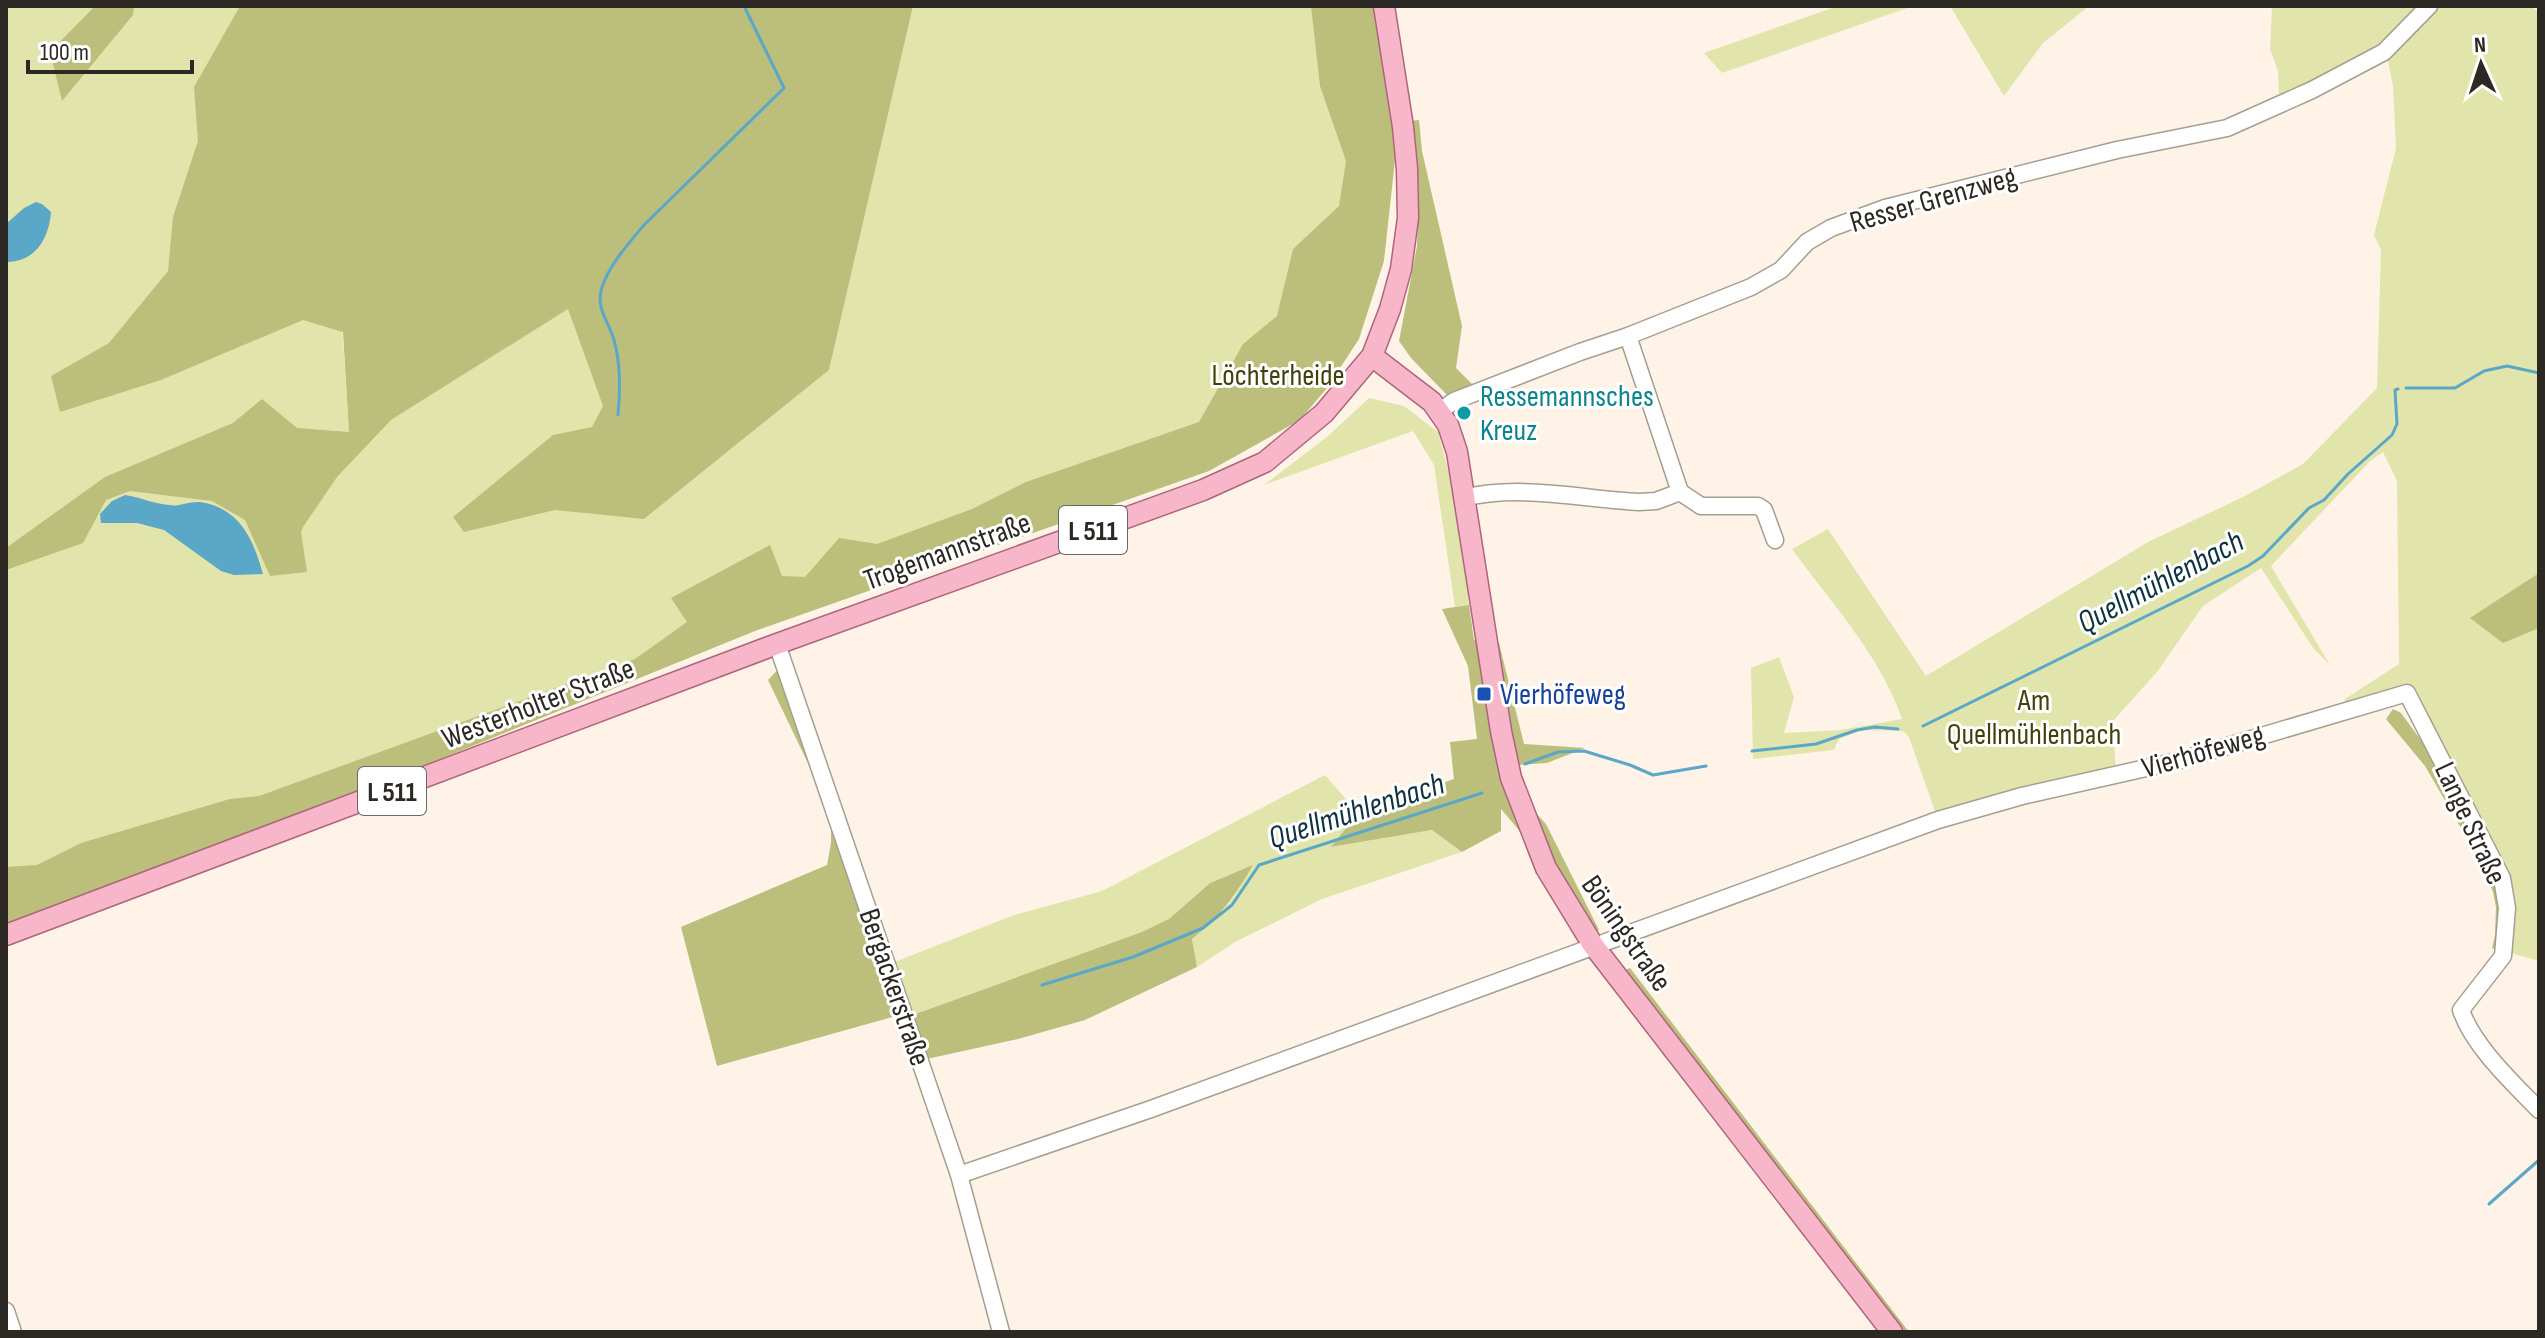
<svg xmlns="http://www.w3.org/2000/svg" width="2545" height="1338" font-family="'Sofia Sans Condensed',sans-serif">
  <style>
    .green { fill: #e1e5ac }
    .forest { fill: #bbbf7b }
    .water { fill: #5aa7c8 }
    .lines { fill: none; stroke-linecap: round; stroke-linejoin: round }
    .stream { stroke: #5aa7c8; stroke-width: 3 }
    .minor-casing { stroke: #a79e92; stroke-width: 19 }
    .major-casing { stroke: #ad657a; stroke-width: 23 }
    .minor { stroke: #fff; stroke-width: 16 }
    .major { stroke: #f8b6cb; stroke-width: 20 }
    .culture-dot { fill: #0f9aa8; stroke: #fff; stroke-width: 3 }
    .transit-dot { fill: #1a4fb4; stroke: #fff; stroke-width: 3 }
    .labels { text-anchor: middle; stroke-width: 6; stroke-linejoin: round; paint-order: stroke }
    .shield { fill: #fff; stroke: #6b6866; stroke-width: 2 }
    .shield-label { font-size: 28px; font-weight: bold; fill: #2c2824 }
    .street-label { font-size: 30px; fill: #2c2824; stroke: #fff }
    .park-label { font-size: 30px; fill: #3f410b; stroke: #fff }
    .culture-label { font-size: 30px; fill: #0d838f; stroke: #fff; text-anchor: start }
    .transit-label { font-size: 30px; fill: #164399; stroke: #fff; text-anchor: start }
    .water-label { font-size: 32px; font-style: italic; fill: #0e3240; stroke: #fff }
  </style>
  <rect width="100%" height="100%" fill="#fef3e6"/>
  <g class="green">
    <path d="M 6,6 L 272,6 L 340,293 L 349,432 L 391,420 L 569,308 L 644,519 L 829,370 L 913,6 L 1374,6 L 1384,261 L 1191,447 L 814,594 L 123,846 L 6,883 Z"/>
    <path d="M 1838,6 L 1913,6 L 1722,73 L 1704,53 Z"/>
    <path d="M 1950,6 L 2089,6 L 2043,43 L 2004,96 Z"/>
    <path d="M 2272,6 L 2530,6 L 2539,12 L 2539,961 L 2511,953 L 2511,930 L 2413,693 L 2413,686 L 2407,693 L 2345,711 L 2345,699 L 2399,664 L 2397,481 L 2383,452 L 2370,461 L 2271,566 L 2330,665 L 2314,649 L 2261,568 L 2203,606 L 2157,672 L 2113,721 L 2116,775 L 1938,820 L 1909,737 L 1903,731 L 1862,730 L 1839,739 L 1834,750 L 1753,759 L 1751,668 L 1779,657 L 1794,697 L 1784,733 L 1840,730 L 1902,719 C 1880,655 1832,604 1792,549 L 1828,529 L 1926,676 L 2148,542 L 2247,495 L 2303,464 L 2377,388 L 2381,250 L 2374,235 L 2396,148 L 2393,87 L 2387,55 L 2288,110 L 2286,94 L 2279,96 L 2278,71 L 2270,49 Z"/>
    <path d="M 1369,398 L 1404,406 L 1438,432 L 1457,504 L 1469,605 L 1455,607 L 1434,465 L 1413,431 L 1264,485 L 1328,436 Z"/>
    <path d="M 1325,775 L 1358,813 L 1332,847 L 1432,830 L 1462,852 L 1322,899 L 1235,942 L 1197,967 L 1192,939 C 1218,919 1238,896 1251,866 L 1210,883 L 1169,919 L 1142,933 L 910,1016 L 887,965 L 1014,915 L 1102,891 Z"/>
  </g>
  <g class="forest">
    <path d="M 95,6 L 134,6 L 133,15 L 62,101 L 50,52 Z"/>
    <path d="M 240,6 L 913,6 L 829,370 L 644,519 L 555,510 L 464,532 L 453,517 L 553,435 L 592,427 L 603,406 L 568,309 L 391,420 L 337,477 L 303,527 L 301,532 L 307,572 L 270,576 L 245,520 L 212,501 L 130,491 L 106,500 L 83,543 L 6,570 L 6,548 L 105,477 L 233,423 L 262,399 L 297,428 L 349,432 L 343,332 L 303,320 L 161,380 L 60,412 L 51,376 L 109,343 L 168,271 L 173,217 L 198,141 L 194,87 Z"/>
    <path d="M 1311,6 L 1374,6 L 1396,151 L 1384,261 L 1359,339 L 1327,388 L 1300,420 L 1209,471 L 755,631 L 94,900 L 6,932 L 6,867 L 37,865 L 81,843 L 230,799 L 259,796 L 635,659 L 687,622 L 671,598 L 770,545 L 782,576 L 805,577 L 839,538 L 877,544 L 972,509 L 1026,482 L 1199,422 L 1243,344 L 1277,316 L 1293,249 L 1339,206 L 1346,161 L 1320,86 Z"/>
    <path d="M 1419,120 L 1422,151 L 1462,326 L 1456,368 L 1476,388 L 1450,398 L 1411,358 L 1399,341 L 1417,246 L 1419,188 L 1410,121 Z"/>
    <path d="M 2539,573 L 2539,628 L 2503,643 L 2470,618 Z"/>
    <path d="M 1469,605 L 1474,640 L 1499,643 L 1524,744 L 1585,748 L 1547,763 L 1504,766 L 1533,810 L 1546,824 L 1599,930 L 1578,938 L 1523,835 L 1501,809 L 1501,831 L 1462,852 L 1432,830 L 1331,847 L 1358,813 L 1454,779 L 1450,742 L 1477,739 L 1468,666 L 1442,609 Z"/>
    <path d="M 783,664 L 896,1016 L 717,1066 L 681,927 L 827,865 L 831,843 L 831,822 L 818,784 L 768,680 Z"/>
    <path d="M 2393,709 L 2401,713 L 2431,754 L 2501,892 L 2499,953 L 2495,948 L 2492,949 L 2495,935 L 2496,907 L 2493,892 L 2480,861 L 2425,766 L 2386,719 Z"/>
    <path d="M 1253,865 C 1236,895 1219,918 1192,939 L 1197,967 L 1085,1020 L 1018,1039 L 922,1060 L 910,1016 L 1142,932 L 1169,919 L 1210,883 Z"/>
    <path d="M 1630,968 L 1909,1332 L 1879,1332 L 1690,1083 L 1664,1056 L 1610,976 Z"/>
  </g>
  <g class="water">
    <path d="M 36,202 L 42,204 L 51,212 C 49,239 35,262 6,262 L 6,224 L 24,208 Z"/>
    <path d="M 125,495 C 140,497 154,504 169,505 C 178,507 189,501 200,502 C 240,508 253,539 263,574 L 234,575 L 221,571 L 164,530 L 137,523 L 101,523 L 100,514 L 112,501 Z"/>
  </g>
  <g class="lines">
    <g class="stream">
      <path d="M 2406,388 L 2455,388 L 2484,371 L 2507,366 L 2539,373"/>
      <path d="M 618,415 C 620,390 621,365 614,340 C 609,322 595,308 602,287 C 609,265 629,243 644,225 L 784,88 L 744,6"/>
      <path d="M 1923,726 L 2248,566 L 2263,556 L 2309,508 L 2324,500 L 2348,474 L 2392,435 L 2397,424 L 2395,390 L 2398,389"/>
      <path d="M 1752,751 L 1816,744 L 1857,730 L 1875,727 L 1898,729"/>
      <path d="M 1525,764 L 1558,752 L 1584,751 L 1630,765 L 1653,775 L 1706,766"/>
      <path d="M 1042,985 L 1133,957 L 1203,928 L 1232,905 L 1259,865 L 1482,793"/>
      <path d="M 2489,1204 L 2539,1160"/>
    </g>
    <defs>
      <g id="minor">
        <path d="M 1628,336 L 1680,492"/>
        <path d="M 1440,411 L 1454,401 L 1580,352 L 1628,336 L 1751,287 L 1781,270 L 1807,242 L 1831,228 L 1885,208 L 2117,150 L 2227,128 L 2312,90 L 2384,52 L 2429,6"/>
        <path d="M 1463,498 C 1521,484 1581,499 1639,502 L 1656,501 L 1680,492 L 1701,506 L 1758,506 L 1764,510 L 1775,540"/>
        <path d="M 777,644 L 959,1175 L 1001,1332"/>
        <path d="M 959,1175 L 1151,1109 L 1938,820 L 2022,796 L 2177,761 L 2407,693 L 2502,878 L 2507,908 L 2503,956 L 2461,1010 C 2473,1046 2513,1083 2539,1110"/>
        <path d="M 6,1311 L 13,1332"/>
      </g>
      <g id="major">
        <path d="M 1372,356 L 1432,402 L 1448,425 L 1457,452 L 1501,731 L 1511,778 L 1546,868 L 1593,945 L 1892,1332"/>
        <path d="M 6,935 L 777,644 L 1203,490 L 1265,462 L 1324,413 L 1372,356 L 1390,309 L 1401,269 L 1408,218 L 1407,169 L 1403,127 L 1384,6"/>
      </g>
    </defs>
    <use href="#minor" class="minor-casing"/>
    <use href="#major" class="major-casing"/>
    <use href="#minor" class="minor"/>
    <use href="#major" class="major"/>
  </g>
  <circle class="culture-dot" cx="1464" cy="413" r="8"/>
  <rect class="transit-dot" x="1476" y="686" width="16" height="16" rx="4"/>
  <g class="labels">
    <g class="shield">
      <rect x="1059" y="506" width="68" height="48" rx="6"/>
      <rect x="358" y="767" width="68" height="48" rx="6"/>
    </g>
    <g class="shield-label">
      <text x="1093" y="540">L 511</text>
      <text x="392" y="801">L 511</text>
    </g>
    <g class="street-label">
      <text transform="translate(1933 199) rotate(-16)" y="10">Resser Grenzweg</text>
      <text transform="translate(947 551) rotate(-20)" y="10">Trogemannstraße</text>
      <text transform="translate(538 703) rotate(-21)" y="10">Westerholter Straße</text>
      <text transform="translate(2203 751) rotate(-16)" y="10">Vierhöfeweg</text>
      <text transform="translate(2471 823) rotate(65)" y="10">Lange Straße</text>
      <text transform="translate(1627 933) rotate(55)" y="10">Böningstraße</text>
      <text transform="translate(895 987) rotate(71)" y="10">Bergackerstraße</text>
    </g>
    <g class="park-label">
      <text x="1278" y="385">Löchterheide</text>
      <text x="2034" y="710">Am<tspan x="2034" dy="34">Quellmühlenbach</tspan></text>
    </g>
    <g class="culture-label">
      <text x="1480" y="406">Ressemannsches<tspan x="1480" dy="34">Kreuz</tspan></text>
    </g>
    <g class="transit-label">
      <text x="1500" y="704">Vierhöfeweg</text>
    </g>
    <g class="water-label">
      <text transform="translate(2160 581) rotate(-28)" y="11">Quellmühlenbach</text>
      <text transform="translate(1356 810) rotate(-18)" y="11">Quellmühlenbach</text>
    </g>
  </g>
  <rect width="2545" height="1338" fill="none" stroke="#2c2824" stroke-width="16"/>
  <g transform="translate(2481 64) rotate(357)" stroke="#ffffff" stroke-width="6" paint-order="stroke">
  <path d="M0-6L14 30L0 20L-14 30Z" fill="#2c2824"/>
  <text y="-12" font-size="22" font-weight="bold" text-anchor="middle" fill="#2c2824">N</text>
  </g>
  <path d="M28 60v12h164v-12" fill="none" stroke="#2c2824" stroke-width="4"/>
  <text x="40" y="60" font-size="24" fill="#2c2824" stroke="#ffffff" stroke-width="6" paint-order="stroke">100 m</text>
</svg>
